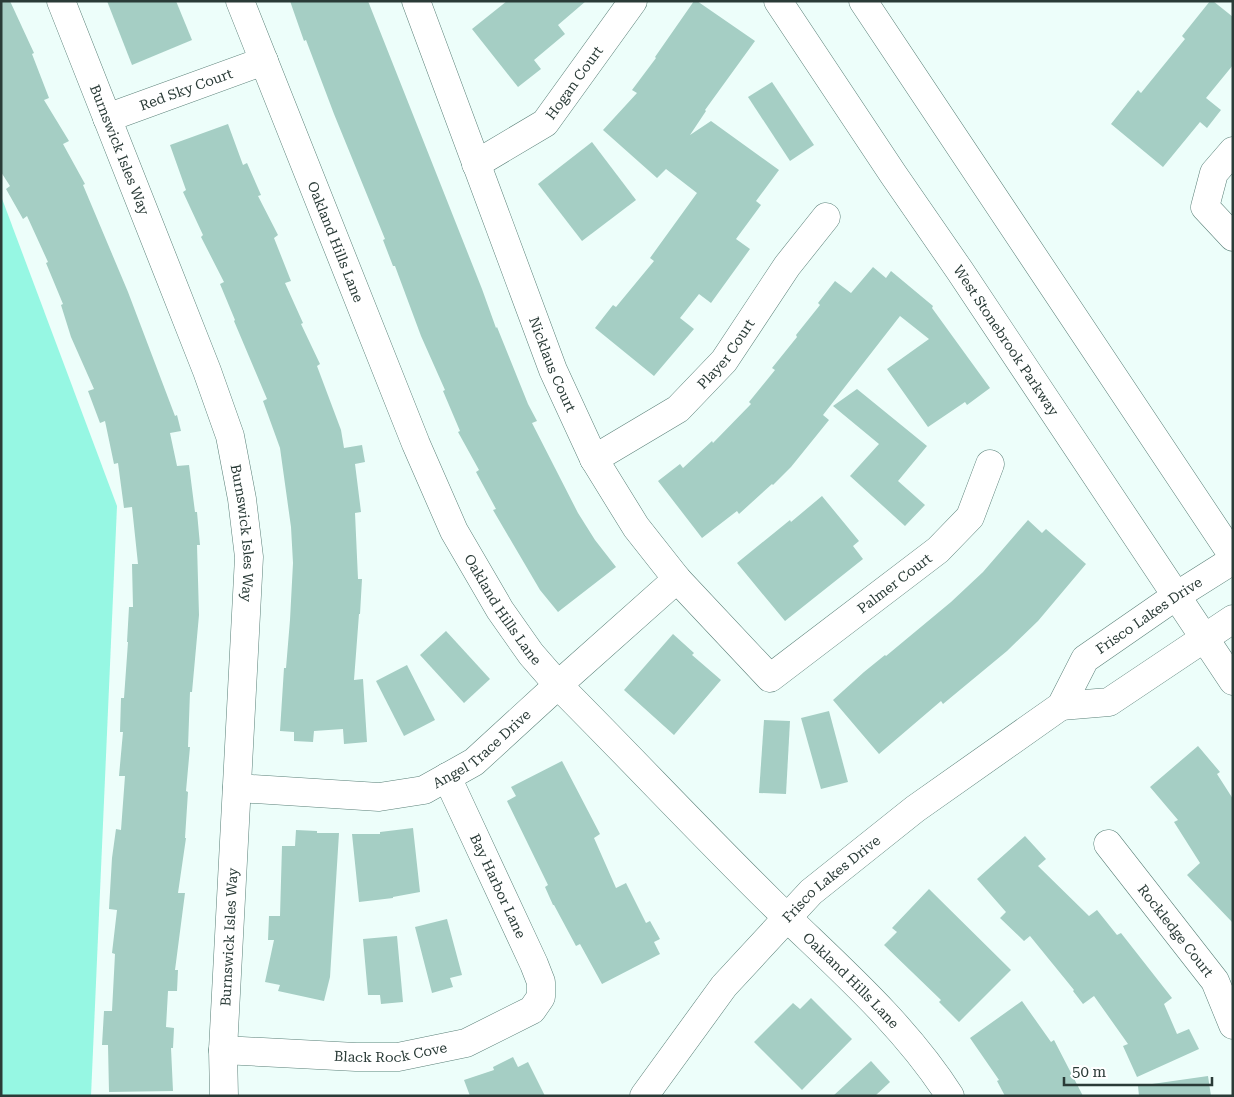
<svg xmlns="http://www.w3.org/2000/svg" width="1234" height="1097" font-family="'Roboto Serif',serif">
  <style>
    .green { fill: #96f7e3 }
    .building { fill: #a5cec4 }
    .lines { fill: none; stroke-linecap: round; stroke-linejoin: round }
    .minor-casing { stroke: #5b8179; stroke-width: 29 }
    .minor { stroke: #fff; stroke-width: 28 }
    .labels { text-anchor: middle; stroke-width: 4; stroke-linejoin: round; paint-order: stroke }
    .street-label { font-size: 14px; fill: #2a3b37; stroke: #fff }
  </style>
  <rect width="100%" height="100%" fill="#edfefa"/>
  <path class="green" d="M 1,196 L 117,506 L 91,1096 L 1,1096 Z"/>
  <g class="building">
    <path d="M 1,1 L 10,1 L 34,53 L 32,54 L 49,98 L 44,100 L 69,141 L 63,144 L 85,184 L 83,185 L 128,292 L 175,416 L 177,415 L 181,431 L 170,433 L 177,466 L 189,465 L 195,512 L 197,512 L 200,545 L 197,545 L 199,615 L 192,692 L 190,692 L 188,747 L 190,747 L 186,791 L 188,792 L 185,838 L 186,838 L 178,893 L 185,893 L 175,970 L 178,970 L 177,991 L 168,991 L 166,1027 L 174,1028 L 173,1048 L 171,1048 L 173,1091 L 109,1092 L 108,1045 L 102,1045 L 104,1011 L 112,1011 L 115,954 L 112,953 L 117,910 L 109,909 L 112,858 L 116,829 L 121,830 L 125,776 L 119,776 L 123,732 L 120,732 L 121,698 L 124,698 L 128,642 L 127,642 L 129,607 L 133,607 L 132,564 L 138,564 L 132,507 L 124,508 L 118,463 L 114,464 L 105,421 L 100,423 L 88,391 L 94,389 L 71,337 L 61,305 L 63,304 L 46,263 L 48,262 L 27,216 L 23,219 L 6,189 L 10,186 L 1,172 Z"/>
    <path d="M 107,1 L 176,1 L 192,40 L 132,65 Z"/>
    <path d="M 290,1 L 368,1 L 482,289 L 496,328 L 497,327 L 528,404 L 537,421 L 532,423 L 578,513 L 595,540 L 616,567 L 558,612 L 540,590 L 493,510 L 496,509 L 476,472 L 479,470 L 458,432 L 460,431 L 443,391 L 445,390 L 421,336 L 395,266 L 393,266 L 383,240 L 385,239 L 334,114 L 306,40 L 304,41 Z"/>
    <path d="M 507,1 L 586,1 L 558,25 L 565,34 L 534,60 L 541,69 L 518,87 L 472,29 Z"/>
    <path d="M 694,1 L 697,1 L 755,41 L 705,110 L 706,111 L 690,135 L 711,121 L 779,170 L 756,201 L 761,205 L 736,239 L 750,249 L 711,303 L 699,294 L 680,318 L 694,329 L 654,376 L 595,328 L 613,305 L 616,307 L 654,261 L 650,258 L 697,193 L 666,169 L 657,178 L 603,130 L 637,93 L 632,90 L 656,58 L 655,57 Z"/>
    <path d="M 1210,1 L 1213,1 L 1233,17 L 1233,65 L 1206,98 L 1221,110 L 1207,128 L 1200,122 L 1163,167 L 1111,124 L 1138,90 L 1141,93 L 1185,39 L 1182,36 Z"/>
    <path d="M 772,82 L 814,145 L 790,161 L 748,97 Z"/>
    <path d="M 228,124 L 243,165 L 247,163 L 261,195 L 258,196 L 278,235 L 274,238 L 291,281 L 285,283 L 303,323 L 301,324 L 320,364 L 317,366 L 341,430 L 344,448 L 362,445 L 365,462 L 355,464 L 361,512 L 355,513 L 358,579 L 362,579 L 360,614 L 359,614 L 354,680 L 363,679 L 367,742 L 344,744 L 343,729 L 314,731 L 313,742 L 294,741 L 294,732 L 280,731 L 284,668 L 286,668 L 290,620 L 293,563 L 291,527 L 280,448 L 263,401 L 267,399 L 234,321 L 235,320 L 220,284 L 224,282 L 201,237 L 203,235 L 183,192 L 186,190 L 170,145 Z"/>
    <path d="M 592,142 L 636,200 L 582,241 L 538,184 Z"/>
    <path d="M 873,267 L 886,278 L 891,271 L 933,306 L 932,308 L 990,388 L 967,405 L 965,402 L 928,427 L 887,369 L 929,339 L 900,316 L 823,415 L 829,420 L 791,467 L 773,485 L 772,484 L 739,514 L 737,511 L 702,538 L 658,481 L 680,464 L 683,468 L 712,441 L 713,443 L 751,404 L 749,402 L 775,370 L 772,368 L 797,337 L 796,335 L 820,305 L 818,303 L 835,281 L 851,293 Z"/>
    <path d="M 857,389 L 927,446 L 898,481 L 925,505 L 905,526 L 850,476 L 879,444 L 833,406 Z"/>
    <path d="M 822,496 L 859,541 L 853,546 L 863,559 L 785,621 L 737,563 L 790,520 L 791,522 Z"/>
    <path d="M 1028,520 L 1042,533 L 1046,529 L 1086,564 L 1038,621 L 1007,651 L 943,704 L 941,701 L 879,754 L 833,700 L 864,672 L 885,655 L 886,656 L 951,602 L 983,572 Z"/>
    <path d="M 446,631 L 490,679 L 464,703 L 420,655 Z"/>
    <path d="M 673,634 L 694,653 L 692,655 L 721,680 L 674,735 L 624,690 Z"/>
    <path d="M 407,665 L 435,720 L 404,736 L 376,681 Z"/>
    <path d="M 829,711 L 848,782 L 821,789 L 801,718 Z"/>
    <path d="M 764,720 L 790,721 L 786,794 L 759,793 Z"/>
    <path d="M 1198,746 L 1220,772 L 1217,774 L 1233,799 L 1233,923 L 1187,875 L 1200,863 L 1174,822 L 1178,820 L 1150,787 Z"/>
    <path d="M 562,761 L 600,834 L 594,838 L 616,888 L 626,883 L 646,923 L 650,921 L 660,939 L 654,942 L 660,954 L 602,984 L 580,944 L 576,946 L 554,905 L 553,905 L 545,887 L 548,885 L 507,801 L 516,796 L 511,787 Z"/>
    <path d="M 413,828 L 420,892 L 393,897 L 393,898 L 359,902 L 352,834 L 380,834 L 380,832 Z"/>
    <path d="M 296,830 L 317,831 L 317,833 L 339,833 L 330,977 L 324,1001 L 278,991 L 280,985 L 265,982 L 274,940 L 268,940 L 269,916 L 280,916 L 282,846 L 295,846 Z"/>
    <path d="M 1025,836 L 1046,859 L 1038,866 L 1089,916 L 1097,910 L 1117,935 L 1121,933 L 1172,998 L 1164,1004 L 1177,1034 L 1189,1029 L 1199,1049 L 1137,1077 L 1123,1046 L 1128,1044 L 1094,996 L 1083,1004 L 1073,991 L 1074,990 L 1030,936 L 1024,941 L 1000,918 L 1006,912 L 977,879 Z"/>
    <path d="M 929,889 L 1011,970 L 959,1022 L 939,1002 L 941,1000 L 884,945 L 897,932 L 892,928 Z"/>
    <path d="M 447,919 L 462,975 L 450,978 L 453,987 L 432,993 L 415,927 Z"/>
    <path d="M 397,936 L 403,1002 L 381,1004 L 380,995 L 368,995 L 363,939 Z"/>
    <path d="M 811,998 L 852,1039 L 802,1090 L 754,1042 L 793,1003 L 800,1009 Z"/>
    <path d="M 1022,1001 L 1051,1042 L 1054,1040 L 1083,1096 L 1005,1096 L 997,1081 L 999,1080 L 970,1038 Z"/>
    <path d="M 513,1057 L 518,1067 L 528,1062 L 545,1096 L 470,1096 L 464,1080 L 494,1070 L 493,1067 Z"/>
    <path d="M 871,1061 L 890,1082 L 875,1096 L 833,1096 Z"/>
    <path d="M 1208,1076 L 1211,1096 L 1139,1096 L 1138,1086 Z"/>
  </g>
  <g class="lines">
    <defs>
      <g id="minor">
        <path id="s1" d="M 61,1 L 207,371 L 230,436 L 242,499 L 249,557 L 223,1050 L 224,1096"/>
        <path id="s2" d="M 240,1 L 416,444 L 454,531 L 500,610 L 531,654 L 558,685 C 629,756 698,830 770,901 C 833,963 902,1021 950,1096"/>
        <path id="s3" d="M 416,1 L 553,370 L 594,459 L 636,527 L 677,579 L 770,678 L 938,550 L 970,517 L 990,464"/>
        <path id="s4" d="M 778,1 L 893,174 L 960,271 L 1233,681"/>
        <path d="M 863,1 L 1233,556"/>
        <path id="s5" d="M 107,118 L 264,61"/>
        <path d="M 1233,151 L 1214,173 L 1205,207 L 1233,237"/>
        <path id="s6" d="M 476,164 L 545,123 L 633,1"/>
        <path id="s7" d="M 594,459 L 678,409 L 724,361 L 787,266 L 826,217"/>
        <path d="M 1061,706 L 1109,702 L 1233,619"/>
        <path id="s8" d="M 237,788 L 379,797 L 424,790 L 474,762 L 558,685 L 677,579"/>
        <path id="s9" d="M 1108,844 L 1215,981 L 1233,1025"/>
        <path id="s10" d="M 223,1050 L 356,1057 L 398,1057 L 466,1043 L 532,1010 L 541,997 L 541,982 L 534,964 L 447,777"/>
        <path id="s11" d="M 644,1096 L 724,986 L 811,892 L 915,809 L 1061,706 L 1085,659 L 1176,596 L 1233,560"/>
      </g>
    </defs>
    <use href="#minor" class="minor-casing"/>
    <use href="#minor" class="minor"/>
  </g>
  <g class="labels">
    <g class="street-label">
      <text dy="5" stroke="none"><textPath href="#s6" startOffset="130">Hogan Court</textPath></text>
      <text dy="5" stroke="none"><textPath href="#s5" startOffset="84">Red Sky Court</textPath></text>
      <text dy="5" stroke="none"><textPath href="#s1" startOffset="160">Burnswick Isles Way</textPath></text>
      <text dy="5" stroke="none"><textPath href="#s2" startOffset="259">Oakland Hills Lane</textPath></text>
      <text dy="5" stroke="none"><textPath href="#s4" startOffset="409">West Stonebrook Parkway</textPath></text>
      <text dy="5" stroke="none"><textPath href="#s7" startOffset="171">Player Court</textPath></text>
      <text dy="5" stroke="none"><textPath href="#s3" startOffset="388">Nicklaus Court</textPath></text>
      <text dy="5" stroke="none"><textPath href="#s1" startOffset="565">Burnswick Isles Way</textPath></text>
      <text dy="5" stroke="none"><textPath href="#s3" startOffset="930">Palmer Court</textPath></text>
      <text dy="5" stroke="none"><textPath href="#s2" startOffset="664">Oakland Hills Lane</textPath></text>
      <text dy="5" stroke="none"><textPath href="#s11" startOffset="706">Frisco Lakes Drive</textPath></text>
      <text dy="5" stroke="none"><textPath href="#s8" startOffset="259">Angel Trace Drive</textPath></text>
      <text dy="5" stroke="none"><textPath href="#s11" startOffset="288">Frisco Lakes Drive</textPath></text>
      <text transform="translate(498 886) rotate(65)" y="5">Bay Harbor Lane</text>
      <text dy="5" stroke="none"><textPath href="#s9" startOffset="110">Rockledge Court</textPath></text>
      <text transform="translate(229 937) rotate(-87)" y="5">Burnswick Isles Way</text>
      <text dy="5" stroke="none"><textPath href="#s2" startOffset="1174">Oakland Hills Lane</textPath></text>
      <text dy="5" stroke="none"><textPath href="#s10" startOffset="168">Black Rock Cove</textPath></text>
    </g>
  </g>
  <rect width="1234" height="1097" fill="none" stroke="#2a3b37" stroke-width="5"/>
  <path d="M1064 1077v8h148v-8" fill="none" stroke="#2a3b37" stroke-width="2.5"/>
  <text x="1072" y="1077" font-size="15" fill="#2a3b37" stroke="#ffffff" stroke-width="4" paint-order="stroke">50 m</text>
</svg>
